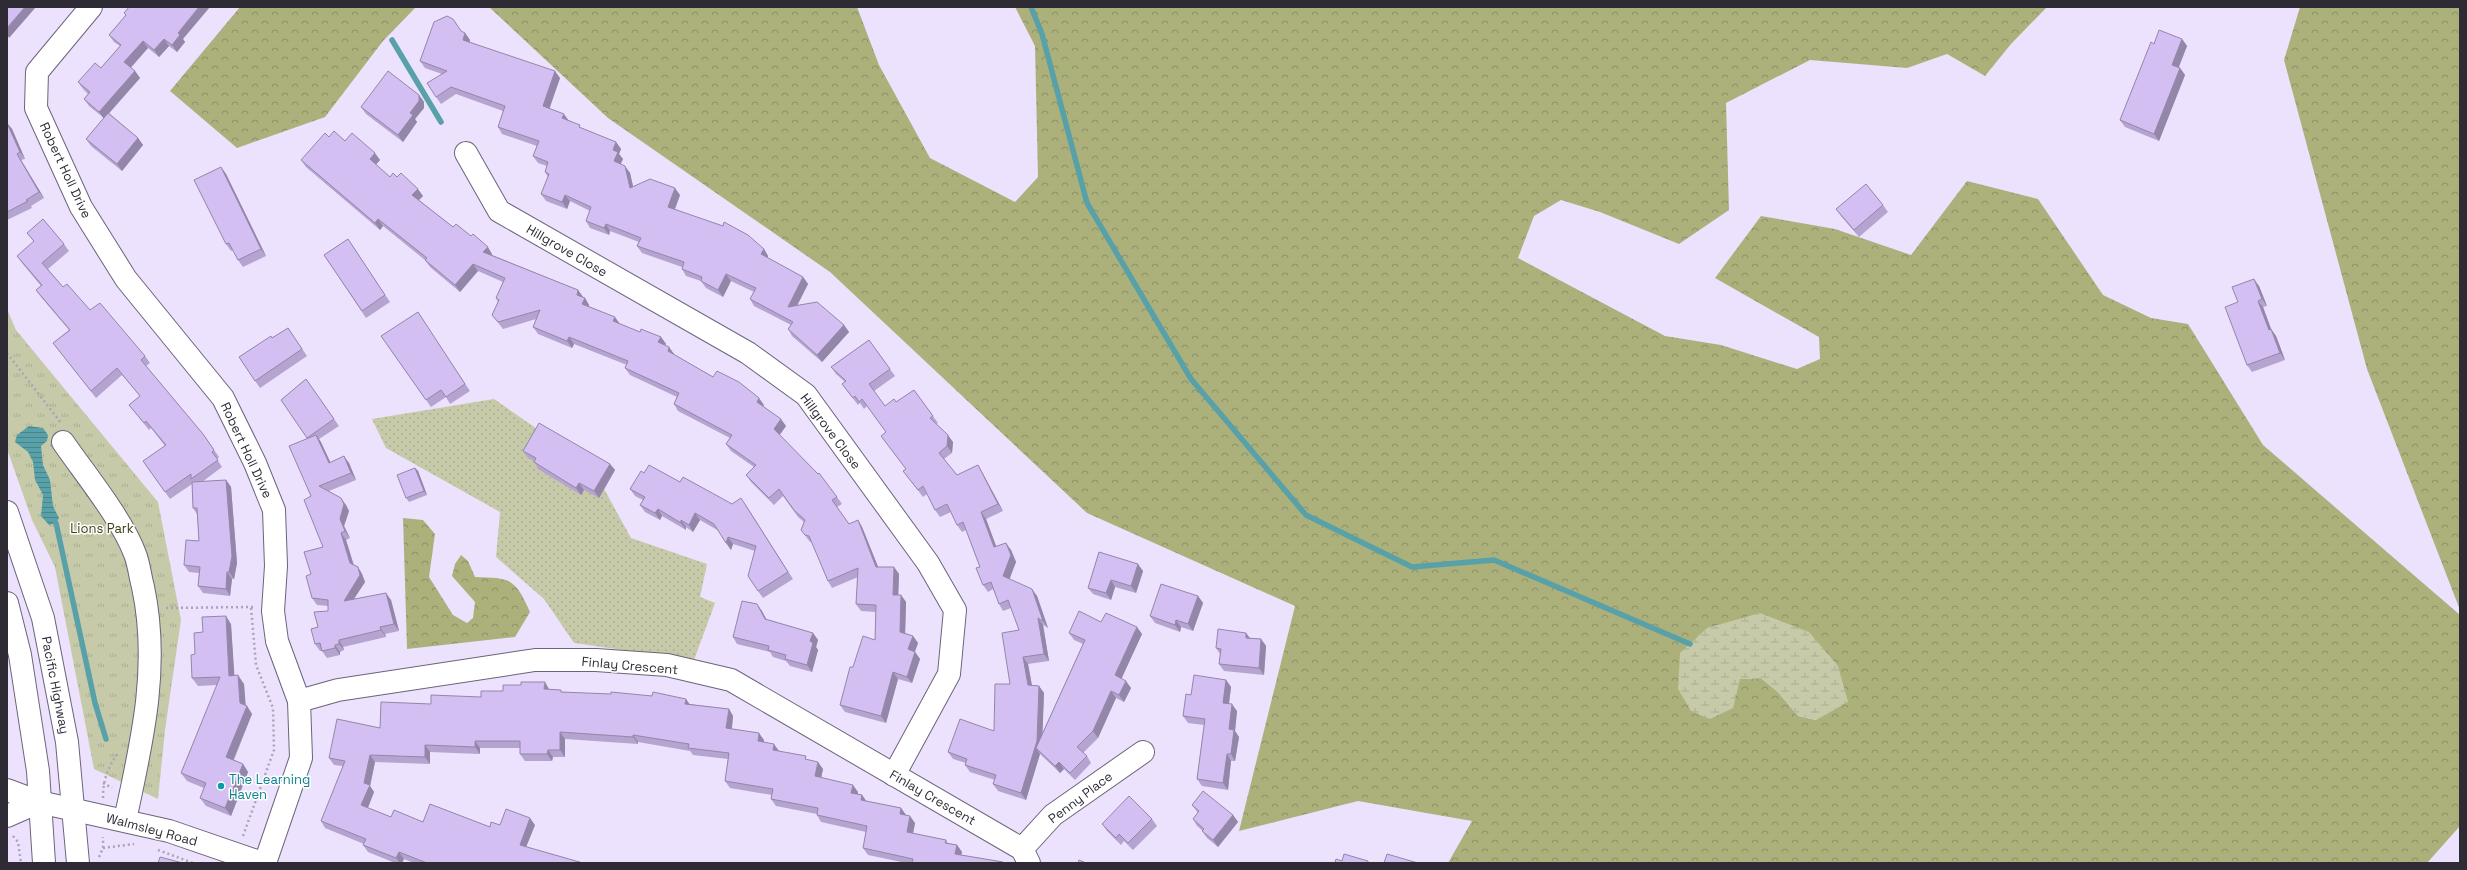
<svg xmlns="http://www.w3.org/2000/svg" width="2467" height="870" font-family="'Space Grotesk',sans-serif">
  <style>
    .grass { fill: url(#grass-dots) }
    .forest { fill: url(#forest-crowns); fill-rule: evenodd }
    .wetland { fill: url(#wetland-marsh) }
    .park { fill: url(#park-tufts) }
    .water { fill: url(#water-rules) }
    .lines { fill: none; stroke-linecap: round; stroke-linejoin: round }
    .stream { stroke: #59a1a8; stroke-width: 5.5 }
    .minor-casing { stroke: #6c637a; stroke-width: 24 }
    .major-casing { stroke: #6c637a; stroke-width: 24 }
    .path { stroke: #aba3b8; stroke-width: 2.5; stroke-dasharray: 2 3; stroke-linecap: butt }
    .minor { stroke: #fff; stroke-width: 22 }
    .major { stroke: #fff; stroke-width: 22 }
    .wall { fill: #b5a4d0 }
    .shaded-wall { fill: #9486a9 }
    .building { fill: #d3bff2; stroke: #9486a9 }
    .culture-dot { fill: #0f9aa8; stroke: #fff; stroke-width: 1.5 }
    .labels { text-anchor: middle; stroke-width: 3; stroke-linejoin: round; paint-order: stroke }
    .street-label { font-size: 13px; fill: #2f2b35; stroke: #fff }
    .park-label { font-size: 13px; fill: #3c3e14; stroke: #fff }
    .culture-label { font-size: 13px; fill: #0d838f; stroke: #fff; text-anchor: start }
  </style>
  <defs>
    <pattern id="grass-dots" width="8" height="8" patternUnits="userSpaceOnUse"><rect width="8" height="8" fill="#c7caa8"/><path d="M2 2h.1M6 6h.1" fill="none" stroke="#abae91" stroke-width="1.8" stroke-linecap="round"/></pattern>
    <pattern id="forest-crowns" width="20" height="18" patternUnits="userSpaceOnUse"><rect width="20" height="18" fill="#acb17b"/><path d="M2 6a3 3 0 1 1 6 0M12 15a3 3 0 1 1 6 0" fill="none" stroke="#8c9066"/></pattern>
    <pattern id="wetland-marsh" width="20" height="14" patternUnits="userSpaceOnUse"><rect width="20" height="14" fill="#c7caa8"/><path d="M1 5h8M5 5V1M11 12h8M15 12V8" fill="none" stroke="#abae91"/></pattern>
    <pattern id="park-tufts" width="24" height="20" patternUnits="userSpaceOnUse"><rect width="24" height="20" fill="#c7caa8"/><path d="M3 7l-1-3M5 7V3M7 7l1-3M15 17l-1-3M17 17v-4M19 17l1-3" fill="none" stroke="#abae91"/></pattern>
    <pattern id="water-rules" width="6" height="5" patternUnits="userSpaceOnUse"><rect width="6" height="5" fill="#59a1a8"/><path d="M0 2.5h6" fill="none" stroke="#4a838a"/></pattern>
  </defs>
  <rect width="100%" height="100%" fill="#ece2fd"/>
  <path class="grass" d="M 494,399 L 592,467 L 631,538 L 707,564 L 700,597 L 715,603 L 694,660 L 574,643 L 544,599 L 496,557 L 500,512 L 386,448 L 372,419 Z"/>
  <g class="forest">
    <path d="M 240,7 L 416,7 L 383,41 L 325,117 L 237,148 L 170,91 Z"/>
    <path d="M 489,7 L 857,7 L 879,65 L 930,158 L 1015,202 L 1038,177 L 1035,46 L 1015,7 L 2047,7 L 2011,44 L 1985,76 L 1947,54 L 1907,68 L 1810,60 L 1726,103 L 1729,210 L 1679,244 L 1600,212 L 1561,200 L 1534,216 L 1518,258 L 1665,336 L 1721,345 L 1797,369 L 1820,359 L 1819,337 L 1715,278 L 1761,216 L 1835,229 L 1911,255 L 1967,181 L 2038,199 L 2103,295 L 2151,318 L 2188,324 L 2263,445 L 2460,615 L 2460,826 L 2427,863 L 1448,863 L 1472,821 L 1358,801 L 1239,831 L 1295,606 L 1087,513 L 830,272 L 608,118 ZM 1838,666 L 1816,720 L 1798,716 L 1778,692 L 1761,678 L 1740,679 Z"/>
    <path d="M 2300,7 L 2460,7 L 2460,610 L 2367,369 L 2284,60 Z"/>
    <path d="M 403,518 L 423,520 L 435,534 L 429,577 L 453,615 L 467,623 L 473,618 L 475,602 L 452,576 L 455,564 L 461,555 L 468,561 L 475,577 C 511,578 515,578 530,612 L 515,637 L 407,649 Z"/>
  </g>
  <path class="wetland" d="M 1760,613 L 1809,632 L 1838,666 L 1848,702 L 1816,720 L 1798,716 L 1778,692 L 1761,678 L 1740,679 L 1733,708 L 1710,719 L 1691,711 L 1678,689 L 1680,653 L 1707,628 Z"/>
  <path class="park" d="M 7,309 L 16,330 L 158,502 L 181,620 L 165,730 L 158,799 L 94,769 L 55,567 L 32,520 L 7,449 Z"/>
  <path class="water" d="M 29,426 L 43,428 L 48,435 L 47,441 L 41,446 L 43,465 L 50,480 L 53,506 L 59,518 L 56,523 L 49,525 L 41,516 L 43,495 L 35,480 L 33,462 L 28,452 L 15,442 L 17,435 Z"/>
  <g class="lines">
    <g class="stream">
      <path d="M 1031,7 L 1042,34 L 1087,203 L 1191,379 L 1306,515 L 1412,567 L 1494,560 L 1690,644"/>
      <path d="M 392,40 L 441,122"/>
      <path d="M 56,523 L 95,703 L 106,739"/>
    </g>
    <defs>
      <g id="minor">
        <path d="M 91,7 L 37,72 L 36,108 L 81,207 L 126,279 L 223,398 L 255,463 L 274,510 L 276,566 L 273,611 L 277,641 L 299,701 L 301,758 L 265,863"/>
        <path d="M 466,153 L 499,211 L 748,353 L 806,395 L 928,563 L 955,610 L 949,674 L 894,775"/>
        <path d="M 63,442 C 85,474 122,519 135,554 C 139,564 140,576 143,587 C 160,666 142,742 125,820"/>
        <path d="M 299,701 L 338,690 L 535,660 L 596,660 L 667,665 L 731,680 L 1022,849 L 1029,863"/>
        <path d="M 7,790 L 39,802 L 169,831 L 262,863"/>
        <path d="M 7,816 L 39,802"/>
        <path d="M 1022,849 L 1053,815 L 1143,752"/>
      </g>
      <g id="major">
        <path d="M 7,512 L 43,618 L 67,742 L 78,863"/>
        <path d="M 7,603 L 20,655 L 38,771 L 44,863"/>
      </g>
    </defs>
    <use href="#minor" class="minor-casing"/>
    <use href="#major" class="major-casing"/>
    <g class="path">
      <path d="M 7,353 L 61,423"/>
      <path d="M 166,608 L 253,607"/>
      <path d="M 103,783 L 112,788"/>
      <path d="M 103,798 C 103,780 108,766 119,752"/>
      <path d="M 13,836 L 18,842 L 21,863"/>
      <path d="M 243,836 L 274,750 L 273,708 L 256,665 L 251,607"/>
      <path d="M 103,848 L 134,844"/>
      <path d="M 158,850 L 193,863"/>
      <path d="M 99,857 L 103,848 L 103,837"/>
    </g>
    <use href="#minor" class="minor"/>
    <use href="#major" class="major"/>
  </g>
  <g class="wall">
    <path d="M 124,13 L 183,39 L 185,42 L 177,52 L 169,46 L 159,57 L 148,48 L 131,68 L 135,71 L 140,78 L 109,113 L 138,138 L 143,145 L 122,171 L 91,146 L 86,139 L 104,118 L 89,106 L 84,99 L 88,94 L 83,89 L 78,82 L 101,68 L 120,46 L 114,42 L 109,35 L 126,15 Z"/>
    <path d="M 465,33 L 470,40 L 470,42 L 560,78 L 549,108 L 583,129 L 616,142 L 621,149 L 619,154 L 623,159 L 620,164 L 630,173 L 633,186 L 680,195 L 675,209 L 764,249 L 768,256 L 768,258 L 803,277 L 808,284 L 797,305 L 844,325 L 849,332 L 822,362 L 792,336 L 788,329 L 791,325 L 754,306 L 750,299 L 754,292 L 731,281 L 723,297 L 706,288 L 701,281 L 686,276 L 682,269 L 682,267 L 642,253 L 637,246 L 639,242 L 610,231 L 609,235 L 590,228 L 586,221 L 590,211 L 570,201 L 567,209 L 546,201 L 541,194 L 548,177 L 545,172 L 547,166 L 538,163 L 533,156 L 537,146 L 502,134 L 498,127 L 503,111 L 456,94 L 441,104 L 436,97 L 442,74 L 425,68 L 420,61 Z"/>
    <path d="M 2182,39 L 2187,46 L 2178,67 L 2180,68 L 2185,75 L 2159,141 L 2125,127 L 2120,120 L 2154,44 Z"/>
    <path d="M 419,95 L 424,102 L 424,108 L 415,119 L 417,122 L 403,142 L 366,114 L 361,107 Z"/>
    <path d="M 7,123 L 12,129 L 25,159 L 21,160 L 44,198 L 31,206 L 32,208 L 7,220 Z"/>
    <path d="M 329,137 L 345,141 L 380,160 L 376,165 L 390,177 L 423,196 L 419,200 L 453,227 L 492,254 L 492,255 L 578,290 L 583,297 L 585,298 L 589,305 L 589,306 L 620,324 L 640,332 L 661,337 L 666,344 L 665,345 L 674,354 L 674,355 L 764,405 L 763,406 L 786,426 L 779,435 L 837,497 L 842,504 L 837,507 L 849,524 L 858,520 L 862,527 L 878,567 L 894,567 L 899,574 L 898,595 L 901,595 L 906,602 L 905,633 L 913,636 L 918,643 L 915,652 L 920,659 L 912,683 L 898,679 L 886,723 L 845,712 L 840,705 L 853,667 L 875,640 L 876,612 L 861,611 L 856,604 L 858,577 L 832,588 L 828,581 L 812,542 L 810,542 L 801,530 L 804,522 L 798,517 L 783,496 L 774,505 L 751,482 L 746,475 L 754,467 L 731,451 L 726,444 L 730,438 L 678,411 L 674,404 L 677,397 L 630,375 L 625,368 L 627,365 L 574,344 L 572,348 L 538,334 L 533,327 L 536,319 L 503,329 L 492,315 L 498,302 L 496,298 L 503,282 L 478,271 L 460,292 L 430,267 L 425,260 L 383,226 L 380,230 L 306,167 L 301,160 Z"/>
    <path d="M 221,167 L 226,174 L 266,256 L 243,267 L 238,260 L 233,250 L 231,251 L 226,244 Z"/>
    <path d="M 1883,205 L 1888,212 L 1859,237 L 1841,216 L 1836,209 Z"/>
    <path d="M 27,233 L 64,244 L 69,251 L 48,269 L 63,287 L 90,310 L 145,356 L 150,363 L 146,366 L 203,434 L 219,457 L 217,459 L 222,467 L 202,482 L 226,480 L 231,487 L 237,563 L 234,579 L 232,579 L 230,596 L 203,593 L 198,586 L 199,573 L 189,572 L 184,565 L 199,541 L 197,514 L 193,508 L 192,484 L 170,499 L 143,461 L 165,446 L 151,428 L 149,430 L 129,405 L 140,396 L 122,375 L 96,398 L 53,343 L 69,330 L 41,297 L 36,290 L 41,286 L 22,263 L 17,256 L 34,242 Z"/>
    <path d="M 348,239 L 390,302 L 366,318 L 324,255 Z"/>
    <path d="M 2259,286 L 2267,306 L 2263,307 L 2271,329 L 2276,336 L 2285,360 L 2252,372 L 2247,365 Z"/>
    <path d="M 422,319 L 470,391 L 450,404 L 446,397 L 431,407 L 381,336 Z"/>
    <path d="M 288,328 L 307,356 L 260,388 L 239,357 L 272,338 Z"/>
    <path d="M 869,340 L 895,376 L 874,391 L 885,406 L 896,402 L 914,390 L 938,423 L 936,424 L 953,442 L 952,453 L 944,459 L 957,475 L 978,465 L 982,472 L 1003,511 L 986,519 L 996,546 L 1011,550 L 1016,562 L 1009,579 L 1037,596 L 1048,628 L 1043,625 L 1049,661 L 1028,664 L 1032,685 L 1039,686 L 1044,693 L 1042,734 L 1083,644 L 1074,640 L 1069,633 L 1101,622 L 1142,634 L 1121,678 L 1131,688 L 1124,702 L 1116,698 L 1098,738 L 1083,753 L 1087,756 L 1091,763 L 1075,780 L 1064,769 L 1060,773 L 1040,754 L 1026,800 L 998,791 L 993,784 L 995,780 L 970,772 L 965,765 L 966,763 L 953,759 L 948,752 L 994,731 L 1010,684 L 1019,630 L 1011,608 L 1003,611 L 999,604 L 993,589 L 988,592 L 983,585 L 980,567 L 966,530 L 962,532 L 957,525 L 951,512 L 940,517 L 935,510 L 927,494 L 923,497 L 903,471 L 906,469 L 881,436 L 886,432 L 867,406 L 864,409 L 860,403 L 858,405 L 842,384 L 845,382 L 836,374 L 831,367 Z"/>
    <path d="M 306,379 L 339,426 L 319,439 L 330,463 L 349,463 L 356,480 L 329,491 L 346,505 L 349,511 L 344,526 L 350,538 L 346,540 L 354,565 L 358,567 L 362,574 L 365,582 L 354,599 L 391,600 L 399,631 L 385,634 L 386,637 L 343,647 L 344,650 L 340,652 L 340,655 L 327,658 L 322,651 L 320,651 L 315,644 L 318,627 L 328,611 L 328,606 L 317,605 L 312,598 L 311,574 L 323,547 L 311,496 L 308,438 L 281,400 Z"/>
    <path d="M 523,451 L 610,464 L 615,470 L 599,498 L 584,490 L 581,495 L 538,469 L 534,461 L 528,458 Z"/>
    <path d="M 415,468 L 418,471 L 427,495 L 409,502 L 406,498 Z"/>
    <path d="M 644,473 L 680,482 L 732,504 L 746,505 L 793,579 L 763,598 L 758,591 L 755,551 L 733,544 L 731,550 L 719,531 L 700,520 L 693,532 L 686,527 L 686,530 L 662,516 L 660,520 L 645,512 L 640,505 L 643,500 L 635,496 L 630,489 Z"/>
    <path d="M 1099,552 L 1143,571 L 1136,593 L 1115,587 L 1111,600 L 1093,594 L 1088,588 Z"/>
    <path d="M 1198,596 L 1203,603 L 1193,631 L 1181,627 L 1180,632 L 1155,623 L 1150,616 Z"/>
    <path d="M 757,604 L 766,619 L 813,633 L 818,640 L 816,647 L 818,650 L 812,672 L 790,666 L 786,661 L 773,657 L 770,652 L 737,644 L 733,637 Z"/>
    <path d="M 231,624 L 234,676 L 244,684 L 245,705 L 247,706 L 252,714 L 234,760 L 243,764 L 248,772 L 231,816 L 206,806 L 200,798 L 204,788 L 187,781 L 181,773 L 217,685 L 198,686 L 192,678 L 195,654 L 203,632 Z"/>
    <path d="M 1246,633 L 1250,638 L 1261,639 L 1266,646 L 1264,675 L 1224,671 L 1219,664 L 1220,654 L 1216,648 Z"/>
    <path d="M 1226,680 L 1231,687 L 1229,704 L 1237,711 L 1235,731 L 1239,737 L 1235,761 L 1231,761 L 1228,790 L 1202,786 L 1197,779 L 1204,725 L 1188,723 L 1183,716 L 1191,695 Z"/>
    <path d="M 549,689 L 563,692 L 690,704 L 729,709 L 733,716 L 732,729 L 764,740 L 764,742 L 779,751 L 808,760 L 823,769 L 821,778 L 858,792 L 858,794 L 862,795 L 866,801 L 901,808 L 906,815 L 915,823 L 913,833 L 946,840 L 948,843 L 957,845 L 962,852 L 961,855 L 1003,862 L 1003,863 L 906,863 L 868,855 L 863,848 L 866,832 L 821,822 L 817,815 L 817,814 L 776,806 L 771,799 L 772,795 L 730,788 L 725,781 L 728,759 L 693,755 L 690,751 L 638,742 L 638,744 L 565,739 L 565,757 L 553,757 L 552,761 L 525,761 L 520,754 L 520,748 L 480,748 L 480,754 L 430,752 L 430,764 L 375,762 L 370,786 L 374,792 L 368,808 L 391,817 L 423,822 L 490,827 L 500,825 L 535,825 L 526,847 L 583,863 L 414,863 L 404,859 L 402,863 L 395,863 L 368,852 L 363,845 L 364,844 L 325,828 L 321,821 L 343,766 L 334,765 L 329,758 L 380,728 L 431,704 L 481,697 L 503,691 Z"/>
    <path d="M 1192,805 L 1233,815 L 1238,822 L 1218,847 L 1207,838 L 1202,831 L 1203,831 L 1197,826 L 1193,819 L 1198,813 Z"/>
    <path d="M 1152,819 L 1157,826 L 1133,850 L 1124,841 L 1121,845 L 1107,831 L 1102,824 Z"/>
  </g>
  <g class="shaded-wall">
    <path d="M 25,7 L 36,7 L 9,38 L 7,34 L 7,28 Z"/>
    <path d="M 199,7 L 210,7 L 183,39 L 185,42 L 177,52 L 172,45 L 178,33 Z"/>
    <path d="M 453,19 L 464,36 L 465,33 L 470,40 L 468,47 L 463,40 Z"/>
    <path d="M 164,39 L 169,46 L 159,57 L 154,50 Z"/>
    <path d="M 2182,39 L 2187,46 L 2177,72 L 2172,65 Z"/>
    <path d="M 143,41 L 148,48 L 129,69 L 124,62 Z"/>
    <path d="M 2180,68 L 2185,75 L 2159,141 L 2154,134 Z"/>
    <path d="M 135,71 L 140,78 L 104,119 L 99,112 Z"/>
    <path d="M 555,71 L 560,78 L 548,113 L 543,106 Z"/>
    <path d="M 419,95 L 424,102 L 424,108 L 415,119 L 417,122 L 403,142 L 398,135 Z"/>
    <path d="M 564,114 L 569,121 L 562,118 Z"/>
    <path d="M 7,123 L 12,129 L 25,159 L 20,152 Z"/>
    <path d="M 138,138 L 143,145 L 122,171 L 117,164 Z"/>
    <path d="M 616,142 L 621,149 L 619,154 L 623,159 L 619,168 L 614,161 L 613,150 Z"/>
    <path d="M 375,153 L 380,160 L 374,166 L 370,159 Z"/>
    <path d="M 17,154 L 21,160 L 44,198 L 39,192 Z"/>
    <path d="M 625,166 L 630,173 L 635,195 L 630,188 Z"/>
    <path d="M 221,167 L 226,174 L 266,256 L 261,249 Z"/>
    <path d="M 675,188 L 680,195 L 673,214 L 668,207 Z"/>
    <path d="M 418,189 L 423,196 L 417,202 L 412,195 Z"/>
    <path d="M 565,195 L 570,201 L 567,209 L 562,202 Z"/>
    <path d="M 378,219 L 383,226 L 380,230 L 375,223 Z"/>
    <path d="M 606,224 L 610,231 L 609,235 L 604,228 Z"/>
    <path d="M 488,247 L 492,254 L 488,259 L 483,252 Z"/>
    <path d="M 764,249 L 768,256 L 766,261 L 761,254 Z"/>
    <path d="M 473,264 L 478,271 L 460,292 L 455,285 Z"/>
    <path d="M 726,274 L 731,281 L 723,297 L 718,290 Z"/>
    <path d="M 803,277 L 808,284 L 793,314 L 788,307 Z"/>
    <path d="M 2254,279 L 2259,286 L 2267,306 L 2262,299 Z"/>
    <path d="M 578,290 L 583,297 L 581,302 L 577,295 Z"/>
    <path d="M 585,298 L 589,305 L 587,311 L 582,304 Z"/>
    <path d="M 2258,301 L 2263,307 L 2274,337 L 2269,330 Z"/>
    <path d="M 615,317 L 620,324 L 613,321 Z"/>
    <path d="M 844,325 L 849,332 L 822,362 L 817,355 Z"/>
    <path d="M 2271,329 L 2276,336 L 2285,360 L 2280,353 Z"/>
    <path d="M 569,337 L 574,344 L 572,348 L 567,341 Z"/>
    <path d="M 661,337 L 666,344 L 663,349 L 658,342 Z"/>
    <path d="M 669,347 L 674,354 L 673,358 L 668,351 Z"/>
    <path d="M 759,398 L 764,405 L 761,408 L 757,402 Z"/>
    <path d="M 781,419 L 786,426 L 779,436 L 774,429 Z"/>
    <path d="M 316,435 L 321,442 L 334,470 L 329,463 Z"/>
    <path d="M 948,435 L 953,442 L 952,453 L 947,446 Z"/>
    <path d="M 344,456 L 349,463 L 356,480 L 351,473 Z"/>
    <path d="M 610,464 L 615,470 L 599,498 L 594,491 Z"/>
    <path d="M 978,465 L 982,472 L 1003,511 L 998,504 Z"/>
    <path d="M 415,468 L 418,471 L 427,495 L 424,491 Z"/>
    <path d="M 226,480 L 231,487 L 237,563 L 234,579 L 229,572 Z"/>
    <path d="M 579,483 L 584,490 L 581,495 L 576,488 Z"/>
    <path d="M 341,498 L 346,505 L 349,511 L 344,526 L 350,538 L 345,531 L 340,519 Z"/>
    <path d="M 658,509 L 662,516 L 660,520 L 655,513 Z"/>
    <path d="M 981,512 L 986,519 L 999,554 L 994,547 Z"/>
    <path d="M 695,513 L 700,520 L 693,532 L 689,525 Z"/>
    <path d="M 681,520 L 686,527 L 686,530 L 681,523 Z"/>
    <path d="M 858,520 L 862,527 L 881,574 L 876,567 Z"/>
    <path d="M 341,533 L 346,540 L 355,570 L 350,563 Z"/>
    <path d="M 728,537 L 733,544 L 731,550 L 726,543 Z"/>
    <path d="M 1006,543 L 1011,550 L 1016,562 L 1008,583 L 1003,576 Z"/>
    <path d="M 1138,564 L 1143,571 L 1136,593 L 1131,586 Z"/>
    <path d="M 358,567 L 362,574 L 365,582 L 348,608 L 344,601 Z"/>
    <path d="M 894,567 L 899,574 L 898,602 L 893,595 Z"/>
    <path d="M 227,572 L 232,579 L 230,596 L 226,589 Z"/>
    <path d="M 1111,580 L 1115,587 L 1111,600 L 1106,593 Z"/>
    <path d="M 1032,589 L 1037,596 L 1048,628 L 1043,621 Z"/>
    <path d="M 386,593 L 391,600 L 399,631 L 394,624 Z"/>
    <path d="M 901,595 L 906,602 L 905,639 L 900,632 Z"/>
    <path d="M 1198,596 L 1203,603 L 1193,631 L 1188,624 Z"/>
    <path d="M 757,604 L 762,611 L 770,626 L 765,619 Z"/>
    <path d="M 226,616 L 231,624 L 235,684 L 229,676 Z"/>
    <path d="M 1038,618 L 1043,625 L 1049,661 L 1044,654 Z"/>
    <path d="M 1176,620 L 1181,627 L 1180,632 L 1175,625 Z"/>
    <path d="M 380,627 L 385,634 L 386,637 L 381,630 Z"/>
    <path d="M 1137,627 L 1142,634 L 1120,682 L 1115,675 Z"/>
    <path d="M 813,633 L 818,640 L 816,647 L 818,650 L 812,672 L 807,665 L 810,641 Z"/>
    <path d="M 1246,633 L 1251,640 L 1246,638 Z"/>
    <path d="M 913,636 L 918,643 L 913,656 L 908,649 Z"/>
    <path d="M 1261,639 L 1266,646 L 1264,675 L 1259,668 Z"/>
    <path d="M 339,640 L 343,647 L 344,650 L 339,644 Z"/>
    <path d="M 335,645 L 340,652 L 340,655 L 335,648 Z"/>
    <path d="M 915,652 L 920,659 L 912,683 L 907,677 Z"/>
    <path d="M 1023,657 L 1028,664 L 1033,692 L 1028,685 Z"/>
    <path d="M 893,672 L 898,679 L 886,723 L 881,716 Z"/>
    <path d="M 238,675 L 244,684 L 246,708 L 247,706 L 252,714 L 231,765 L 226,757 L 240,703 Z"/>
    <path d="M 1226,680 L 1231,687 L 1228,710 L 1223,703 Z"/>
    <path d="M 1126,681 L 1131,688 L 1124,702 L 1119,695 Z"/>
    <path d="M 545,682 L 549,689 L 544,689 Z"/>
    <path d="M 1039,686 L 1044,693 L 1042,748 L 1036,748 L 1040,754 L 1026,800 L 1021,793 Z"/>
    <path d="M 1111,691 L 1116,698 L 1098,738 L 1093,731 Z"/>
    <path d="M 686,699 L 691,706 L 685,704 Z"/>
    <path d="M 1232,704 L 1237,711 L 1235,731 L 1239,737 L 1235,761 L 1231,754 L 1229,729 Z"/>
    <path d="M 729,709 L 733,716 L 731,735 L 726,728 Z"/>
    <path d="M 560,732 L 565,739 L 565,757 L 560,750 Z"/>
    <path d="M 759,733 L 764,740 L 763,748 L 758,741 Z"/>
    <path d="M 633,735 L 638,742 L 638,744 L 633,737 Z"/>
    <path d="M 475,741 L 480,748 L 480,754 L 475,747 Z"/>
    <path d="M 774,744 L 779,751 L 773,750 Z"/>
    <path d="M 425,745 L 430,752 L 430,764 L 425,757 Z"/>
    <path d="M 548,750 L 553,757 L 552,761 L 547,754 Z"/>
    <path d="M 1227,754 L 1231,761 L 1228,790 L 1223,783 Z"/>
    <path d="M 370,755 L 375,762 L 370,786 L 374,792 L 366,812 L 361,805 L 364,783 Z"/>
    <path d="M 818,762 L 823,769 L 820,783 L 815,776 Z"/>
    <path d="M 1059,762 L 1064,769 L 1060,773 L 1055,766 Z"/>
    <path d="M 243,764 L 248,772 L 231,816 L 225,808 Z"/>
    <path d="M 853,785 L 858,792 L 856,800 L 851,793 Z"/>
    <path d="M 862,795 L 867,802 L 861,800 Z"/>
    <path d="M 901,808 L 906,815 L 900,814 Z"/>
    <path d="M 1233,815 L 1238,822 L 1218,847 L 1213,840 Z"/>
    <path d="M 910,816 L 915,823 L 912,839 L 907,832 Z"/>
    <path d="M 530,818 L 535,825 L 524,852 L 520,845 Z"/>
    <path d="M 957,845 L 962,852 L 960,861 L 955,854 Z"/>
    <path d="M 399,852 L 404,859 L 402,863 L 400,863 L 396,858 Z"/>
  </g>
  <g class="building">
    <path d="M 7,7 L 25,7 L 7,28 Z"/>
    <path d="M 129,7 L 199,7 L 178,33 L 180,35 L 172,45 L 164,39 L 154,50 L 143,41 L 124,62 L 135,71 L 99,112 L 84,99 L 90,92 L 78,82 L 95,63 L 101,68 L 121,45 L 109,35 L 126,15 L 124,13 Z"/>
    <path d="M 447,16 L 453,19 L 461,31 L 465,33 L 463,40 L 555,71 L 543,106 L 564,114 L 562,118 L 580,125 L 579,127 L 616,142 L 613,150 L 618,152 L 614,161 L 625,166 L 630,188 L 650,179 L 675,188 L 668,207 L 723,226 L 724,222 L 748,235 L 764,249 L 761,254 L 803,277 L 788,307 L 817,302 L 844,325 L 817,355 L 788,329 L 793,322 L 750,299 L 756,288 L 726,274 L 718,290 L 701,281 L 702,277 L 682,269 L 684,262 L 637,246 L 641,238 L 606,224 L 604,228 L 586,221 L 591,207 L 565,195 L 562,202 L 541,194 L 549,174 L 545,172 L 548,162 L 533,156 L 539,141 L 498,127 L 505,106 L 451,87 L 436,97 L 427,83 L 447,71 L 420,61 L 434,22 Z"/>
    <path d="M 2159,30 L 2182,39 L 2172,65 L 2180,68 L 2154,134 L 2120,120 L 2151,42 L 2154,44 Z"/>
    <path d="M 388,71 L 419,95 L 419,101 L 410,113 L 413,115 L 398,135 L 361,107 Z"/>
    <path d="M 108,113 L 138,138 L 117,164 L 86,139 Z"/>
    <path d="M 7,123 L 20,152 L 17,154 L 39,192 L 26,200 L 28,201 L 7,212 Z"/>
    <path d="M 334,131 L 345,141 L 352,133 L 375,153 L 370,159 L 390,177 L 393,173 L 397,177 L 401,173 L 418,189 L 412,195 L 453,227 L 456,224 L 471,236 L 473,234 L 488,247 L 483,252 L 578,290 L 577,295 L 585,298 L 582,304 L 615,317 L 613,321 L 640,332 L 641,329 L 661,337 L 658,342 L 669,347 L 668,351 L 713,377 L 717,371 L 739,382 L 759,398 L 757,402 L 781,419 L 774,429 L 818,474 L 819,473 L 837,497 L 832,500 L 849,524 L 858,520 L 876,567 L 894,567 L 893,595 L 901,595 L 900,632 L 913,636 L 908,649 L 915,652 L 907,677 L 893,672 L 881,716 L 840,705 L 850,667 L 853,667 L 863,636 L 875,640 L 876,605 L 856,604 L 858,568 L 828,581 L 809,536 L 805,535 L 801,530 L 805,520 L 794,510 L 779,489 L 769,498 L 746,475 L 756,465 L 726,444 L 732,435 L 674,404 L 679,393 L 625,368 L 628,361 L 569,337 L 567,341 L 533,327 L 540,310 L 498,322 L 492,315 L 499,300 L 496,298 L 505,278 L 473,264 L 455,285 L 425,260 L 427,258 L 378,219 L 375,223 L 301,160 L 325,133 L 329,137 Z"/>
    <path d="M 221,167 L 261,249 L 238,260 L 229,243 L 226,244 L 194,180 Z"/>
    <path d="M 1866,184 L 1883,205 L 1854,230 L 1836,209 Z"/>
    <path d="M 43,219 L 64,244 L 42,263 L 63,287 L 67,284 L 90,310 L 100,303 L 145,356 L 141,360 L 203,434 L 214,450 L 212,452 L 218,460 L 191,479 L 191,474 L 165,492 L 143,461 L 166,445 L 146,421 L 144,423 L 129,405 L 140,396 L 117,368 L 91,391 L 53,343 L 70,330 L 36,290 L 42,285 L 17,256 L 34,241 L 27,233 Z"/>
    <path d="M 348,239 L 385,295 L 362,311 L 324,255 Z"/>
    <path d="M 2254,279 L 2262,299 L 2258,301 L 2269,330 L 2271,329 L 2280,353 L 2247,365 L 2225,307 L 2238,302 L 2232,287 Z"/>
    <path d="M 418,312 L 465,384 L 446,397 L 441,390 L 426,400 L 381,336 Z"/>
    <path d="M 288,328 L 302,349 L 255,381 L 239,357 L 271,336 L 272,338 Z"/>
    <path d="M 869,340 L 890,369 L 869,384 L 885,406 L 894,399 L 896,402 L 914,390 L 933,416 L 930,418 L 948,435 L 947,446 L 939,453 L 957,475 L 978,465 L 998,504 L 981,512 L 994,547 L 1006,543 L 1011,555 L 1003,576 L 1032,589 L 1043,621 L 1038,618 L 1044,654 L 1023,657 L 1028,685 L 1039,686 L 1037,741 L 1021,793 L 993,784 L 996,775 L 965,765 L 967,759 L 948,752 L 960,719 L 994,731 L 995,684 L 1010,684 L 1002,633 L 1019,630 L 1008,600 L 999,604 L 991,582 L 983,585 L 976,568 L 980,567 L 963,522 L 957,525 L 947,504 L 935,510 L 923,486 L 918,490 L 903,471 L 906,469 L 881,436 L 886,432 L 862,399 L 859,402 L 855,396 L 853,398 L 842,384 L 846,381 L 831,367 Z"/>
    <path d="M 306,379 L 334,419 L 307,438 L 281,400 Z"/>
    <path d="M 539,423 L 610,464 L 594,491 L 579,483 L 576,488 L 534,462 L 536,458 L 523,451 Z"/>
    <path d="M 316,435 L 329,463 L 344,456 L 351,473 L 319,486 L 341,498 L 344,504 L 340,519 L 345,531 L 341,533 L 350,563 L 358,567 L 360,575 L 344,601 L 386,593 L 394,624 L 380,627 L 381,630 L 339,640 L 339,644 L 335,645 L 335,648 L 322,651 L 320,643 L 315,644 L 311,629 L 318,627 L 314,612 L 328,611 L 328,600 L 312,598 L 306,576 L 311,574 L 304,552 L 323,547 L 304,500 L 311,496 L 289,446 Z"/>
    <path d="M 649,465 L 680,482 L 683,477 L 732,504 L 741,498 L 788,572 L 758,591 L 748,576 L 756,546 L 728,537 L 726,543 L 714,524 L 695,513 L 689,525 L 681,520 L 681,523 L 658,509 L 655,513 L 640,505 L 645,497 L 630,489 L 641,471 L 644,473 Z"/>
    <path d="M 415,468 L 424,491 L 406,498 L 397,475 Z"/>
    <path d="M 226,480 L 232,556 L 229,572 L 227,572 L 226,589 L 198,586 L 200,567 L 184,565 L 186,540 L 199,541 L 197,508 L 193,508 L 192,482 Z"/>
    <path d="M 1099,552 L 1138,564 L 1131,586 L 1111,580 L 1106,593 L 1088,588 Z"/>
    <path d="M 1161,584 L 1198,596 L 1188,624 L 1176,620 L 1175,625 L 1150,616 Z"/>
    <path d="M 742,601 L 757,604 L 765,619 L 813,633 L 810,641 L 813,643 L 807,665 L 785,659 L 786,655 L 768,650 L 769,646 L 733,637 Z"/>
    <path d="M 1079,611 L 1101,622 L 1106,613 L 1137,627 L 1115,675 L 1126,681 L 1119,695 L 1111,691 L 1093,731 L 1077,747 L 1087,756 L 1070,773 L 1059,762 L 1055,766 L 1036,748 L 1085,640 L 1069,633 Z"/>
    <path d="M 226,616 L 229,676 L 238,675 L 240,703 L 247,706 L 226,757 L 243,764 L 225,808 L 200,798 L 206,783 L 181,773 L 220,677 L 192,678 L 191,655 L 195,654 L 194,633 L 203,632 L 202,617 Z"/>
    <path d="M 1218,629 L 1246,633 L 1246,638 L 1261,639 L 1259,668 L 1219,664 L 1221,649 L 1216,648 Z"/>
    <path d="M 1194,675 L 1226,680 L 1223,703 L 1232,704 L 1229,729 L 1234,730 L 1231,754 L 1227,754 L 1223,783 L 1197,779 L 1205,719 L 1183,716 L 1186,694 L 1191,695 Z"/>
    <path d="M 521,682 L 545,682 L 544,689 L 561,690 L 561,692 L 611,694 L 611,692 L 652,696 L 653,692 L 686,699 L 685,704 L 729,709 L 726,728 L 759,733 L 758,741 L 774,744 L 773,750 L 806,756 L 805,759 L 818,762 L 815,776 L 853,785 L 851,793 L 862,795 L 861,800 L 901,808 L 900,814 L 910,816 L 907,832 L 946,840 L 945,843 L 957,845 L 955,854 L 1003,862 L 1002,863 L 912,863 L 913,859 L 863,848 L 867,826 L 817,815 L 818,808 L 771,799 L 773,789 L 725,781 L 729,753 L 688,748 L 689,744 L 633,735 L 633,737 L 560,732 L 560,750 L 548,750 L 547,754 L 520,754 L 520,741 L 475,741 L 475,747 L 425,745 L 425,757 L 370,755 L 364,783 L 370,785 L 361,805 L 391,817 L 394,810 L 423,822 L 430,804 L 490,827 L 491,822 L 500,825 L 506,809 L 530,818 L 520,845 L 583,863 L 427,863 L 399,852 L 396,858 L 363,845 L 366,839 L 321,821 L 345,761 L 329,758 L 337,719 L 380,728 L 381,702 L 431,704 L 431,695 L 481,697 L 481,691 L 503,691 L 503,685 L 521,685 Z"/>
    <path d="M 1203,791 L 1233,815 L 1213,840 L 1202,831 L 1204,829 L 1193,819 L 1199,811 L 1192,805 Z"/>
    <path d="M 1129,796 L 1152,819 L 1128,843 L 1119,834 L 1116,838 L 1102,824 Z"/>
    <path d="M 1344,854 L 1368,861 L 1368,863 L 1335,863 L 1336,859 L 1342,861 Z"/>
    <path d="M 1387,854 L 1418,863 L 1384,863 Z"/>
    <path d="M 160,857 L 183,863 L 158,863 Z"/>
    <path d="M 1079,860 L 1086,863 L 1078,863 Z"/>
  </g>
  <circle class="culture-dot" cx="221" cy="786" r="4"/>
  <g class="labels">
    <g class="street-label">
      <text transform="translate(66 170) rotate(65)" y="5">Robert Holl Drive</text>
      <text transform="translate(567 250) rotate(30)" y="5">Hillgrove Close</text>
      <text transform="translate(831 431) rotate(53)" y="5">Hillgrove Close</text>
      <text transform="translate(247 450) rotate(65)" y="5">Robert Holl Drive</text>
      <text transform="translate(630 665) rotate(5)" y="5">Finlay Crescent</text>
      <text transform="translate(56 685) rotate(79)" y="5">Pacific Highway</text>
      <text transform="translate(933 797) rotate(30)" y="5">Finlay Crescent</text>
      <text transform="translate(1080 797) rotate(-37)" y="5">Penny Place</text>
      <text transform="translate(152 829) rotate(15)" y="5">Walmsley Road</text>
    </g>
    <g class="park-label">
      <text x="102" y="533">Lions Park</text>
    </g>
    <g class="culture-label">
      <text x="229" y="784">The Learning<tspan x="229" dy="15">Haven</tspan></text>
    </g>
  </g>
  <rect width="2467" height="870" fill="none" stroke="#2f2b35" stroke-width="16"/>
</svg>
